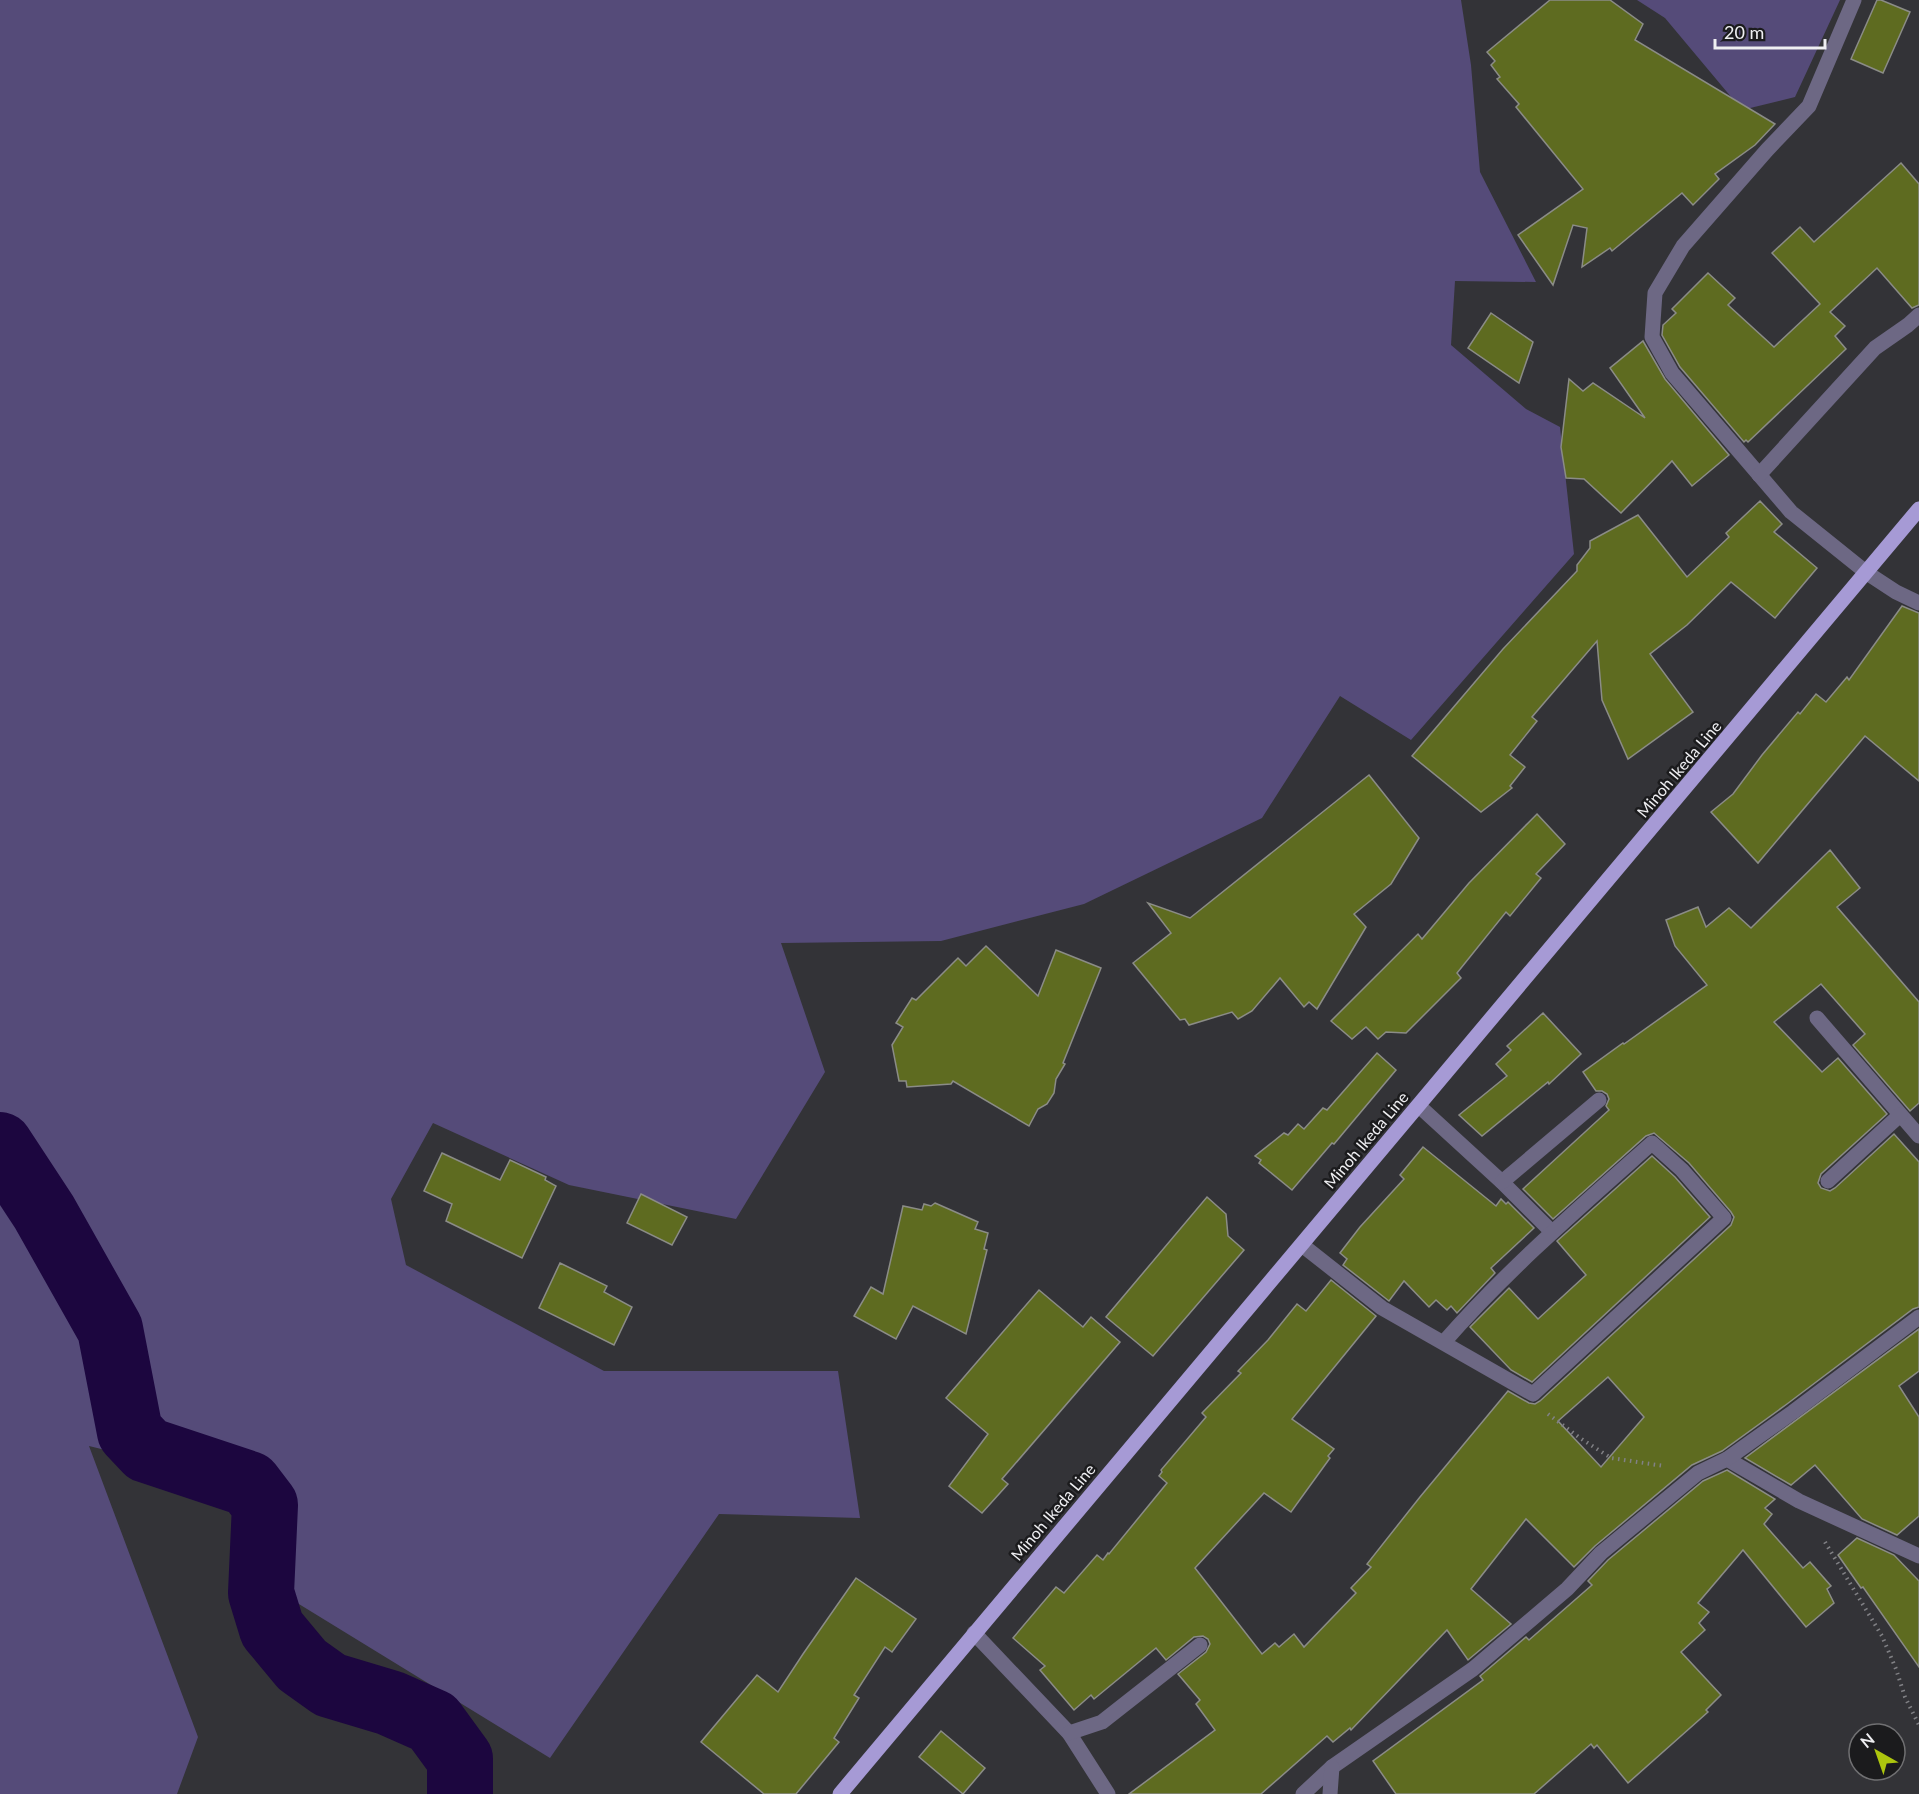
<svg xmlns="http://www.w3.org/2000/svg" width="1919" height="1794" font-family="Lato,sans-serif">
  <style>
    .green { fill: #554b79 }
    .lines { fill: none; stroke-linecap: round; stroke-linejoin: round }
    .river { stroke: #1c063f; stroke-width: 66 }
    .building { fill: #5e6b20; stroke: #8b8c87; stroke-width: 1.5; fill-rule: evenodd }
    .path { stroke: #818185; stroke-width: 4; stroke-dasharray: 1.5 4.5; stroke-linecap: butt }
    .minor { stroke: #6d6884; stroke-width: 15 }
    .major { stroke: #a69ad5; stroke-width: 15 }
    .labels { text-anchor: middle; stroke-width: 5; stroke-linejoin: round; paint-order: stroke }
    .street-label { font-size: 16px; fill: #efeff2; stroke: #1b1b1d }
  </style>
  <rect width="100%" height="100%" fill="#333337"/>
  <g class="green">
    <path d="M 0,0 L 1461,0 L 1471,65 L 1480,172 L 1536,282 L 1455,281 L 1451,345 L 1526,409 L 1560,427 L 1574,554 L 1411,740 L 1340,696 L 1262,818 L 1084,904 L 941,941 L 781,943 L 825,1072 L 736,1219 L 569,1185 L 433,1123 L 391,1199 L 406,1265 L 604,1371 L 838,1371 L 860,1518 L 719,1514 L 550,1758 L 294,1601 L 232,1481 L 89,1446 L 198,1737 L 177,1794 L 0,1794 Z"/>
    <path d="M 1637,0 L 1840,0 L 1795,97 L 1742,110 L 1665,18 Z"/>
  </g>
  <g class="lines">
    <path class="river" d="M 0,1145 L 44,1212 L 110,1329 L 130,1432 L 147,1450 L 249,1484 L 265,1505 L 261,1593 L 272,1629 L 302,1665 L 330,1685 L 390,1703 L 433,1722 L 460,1759 L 460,1794"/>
  </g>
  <g class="building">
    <path d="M 1550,0 L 1610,0 L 1643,24 L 1635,40 L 1775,124 L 1755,145 L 1715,174 L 1719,179 L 1693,205 L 1682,193 L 1612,251 L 1610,248 L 1582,267 L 1587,228 L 1573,225 L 1553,285 L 1518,235 L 1583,189 L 1516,107 L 1519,104 L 1497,79 L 1500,77 L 1491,65 L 1495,61 L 1487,52 Z"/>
    <path d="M 1877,0 L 1881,0 L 1910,12 L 1883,73 L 1851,59 Z"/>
    <path d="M 1901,163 L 1919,184 L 1919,305 L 1912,308 L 1877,268 L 1830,312 L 1845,326 L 1835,336 L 1846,349 L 1748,442 L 1746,440 L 1744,442 L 1680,367 L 1662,335 L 1663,325 L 1676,313 L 1672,309 L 1708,273 L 1735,298 L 1728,305 L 1774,347 L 1820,304 L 1772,253 L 1800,227 L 1814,242 Z"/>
    <path d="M 1491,313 L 1533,342 L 1519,383 L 1468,348 Z"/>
    <path d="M 1643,341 L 1665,379 L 1729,455 L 1692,486 L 1672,461 L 1621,513 L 1584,479 L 1566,478 L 1561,447 L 1569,379 L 1583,391 L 1593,383 L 1645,418 L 1610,368 Z"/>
    <path d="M 1760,501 L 1782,524 L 1774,532 L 1817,568 L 1775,618 L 1731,582 L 1687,625 L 1650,654 L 1693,712 L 1628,759 L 1602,700 L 1597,641 L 1532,717 L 1537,721 L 1510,755 L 1525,767 L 1510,786 L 1512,788 L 1481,812 L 1412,756 L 1503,649 L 1577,571 L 1577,565 L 1590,548 L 1590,541 L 1638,515 L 1687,577 L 1729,537 L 1726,533 Z"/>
    <path d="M 1902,606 L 1919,613 L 1919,781 L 1865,736 L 1758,863 L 1711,812 L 1733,794 L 1762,755 L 1798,712 L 1800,714 L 1816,694 L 1826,702 L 1847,677 L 1849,680 Z"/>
    <path d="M 1369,775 L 1419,838 L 1391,884 L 1354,914 L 1366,927 L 1317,1009 L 1309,1002 L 1304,1007 L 1280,978 L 1252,1011 L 1238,1019 L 1232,1012 L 1189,1025 L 1185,1019 L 1180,1020 L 1133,963 L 1171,933 L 1148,903 L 1190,918 Z"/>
    <path d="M 1537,814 L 1565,844 L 1536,874 L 1541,878 L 1510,916 L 1506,912 L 1457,973 L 1461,978 L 1406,1033 L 1386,1032 L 1378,1039 L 1366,1027 L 1352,1039 L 1331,1021 L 1418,934 L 1422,939 L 1469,883 Z"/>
    <path d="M 1830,850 L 1860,888 L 1837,907 L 1919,1002 L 1919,1103 L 1910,1111 L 1853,1045 L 1865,1034 L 1821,984 L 1774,1022 L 1822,1072 L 1838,1058 L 1887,1114 L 1821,1174 L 1818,1183 L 1821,1188 L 1830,1191 L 1835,1188 L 1894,1134 L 1919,1162 L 1919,1307 L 1913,1309 L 1787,1404 L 1722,1451 L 1692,1465 L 1595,1546 L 1574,1567 L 1526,1519 L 1471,1589 L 1511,1624 L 1468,1660 L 1447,1630 L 1351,1730 L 1350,1728 L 1333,1742 L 1327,1736 L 1261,1794 L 1129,1794 L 1215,1730 L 1196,1704 L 1200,1700 L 1178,1674 L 1206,1652 L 1210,1644 L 1208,1639 L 1203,1636 L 1194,1637 L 1166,1660 L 1156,1648 L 1094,1699 L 1091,1695 L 1074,1710 L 1040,1670 L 1045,1666 L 1013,1638 L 1056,1587 L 1064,1593 L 1097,1555 L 1103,1560 L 1108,1553 L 1109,1554 L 1167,1483 L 1159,1476 L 1162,1472 L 1161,1470 L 1206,1417 L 1202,1413 L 1241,1373 L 1238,1371 L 1268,1340 L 1297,1304 L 1306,1311 L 1331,1280 L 1376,1316 L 1292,1419 L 1334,1449 L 1328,1456 L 1330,1458 L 1291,1512 L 1264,1493 L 1195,1568 L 1262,1654 L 1275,1643 L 1279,1647 L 1294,1634 L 1304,1647 L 1356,1593 L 1351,1588 L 1371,1567 L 1367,1564 L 1420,1497 L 1508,1391 L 1529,1403 L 1535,1404 L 1540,1401 L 1731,1225 L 1734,1217 L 1731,1212 L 1689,1163 L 1654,1133 L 1646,1136 L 1553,1219 L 1523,1189 L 1609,1110 L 1606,1106 L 1609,1099 L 1607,1094 L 1602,1091 L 1596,1091 L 1583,1072 L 1623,1043 L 1624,1044 L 1707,985 L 1675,946 L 1666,920 L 1698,907 L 1706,927 L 1729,908 L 1751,928 ZM 1608,1377 L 1644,1417 L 1601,1467 L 1558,1421 Z"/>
    <path d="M 986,946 L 1038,996 L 1056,950 L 1101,968 L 1063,1063 L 1065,1064 L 1056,1079 L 1054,1093 L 1047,1104 L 1038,1109 L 1029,1126 L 953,1081 L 951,1084 L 907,1087 L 906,1081 L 899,1081 L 892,1045 L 903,1027 L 896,1023 L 912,998 L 916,1000 L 958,958 L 966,966 Z"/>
    <path d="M 1543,1013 L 1581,1054 L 1549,1084 L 1548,1082 L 1482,1136 L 1459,1115 L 1507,1076 L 1496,1064 L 1511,1050 L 1507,1046 Z"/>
    <path d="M 1377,1053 L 1396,1070 L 1334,1144 L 1332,1143 L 1292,1190 L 1259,1163 L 1261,1160 L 1255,1156 L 1284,1133 L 1288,1135 L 1298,1124 L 1304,1129 L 1323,1108 L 1327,1110 Z"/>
    <path d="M 1423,1147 L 1496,1206 L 1501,1199 L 1506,1204 L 1508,1202 L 1534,1228 L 1491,1268 L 1495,1273 L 1457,1313 L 1451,1306 L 1447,1310 L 1436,1300 L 1429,1307 L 1404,1281 L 1389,1301 L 1343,1265 L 1347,1259 L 1340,1253 L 1360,1227 L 1404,1179 L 1400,1175 Z"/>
    <path d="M 442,1153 L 500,1180 L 510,1160 L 546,1177 L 545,1180 L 556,1186 L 522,1258 L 446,1221 L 452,1204 L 424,1191 Z"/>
    <path d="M 1652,1156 L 1675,1177 L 1710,1217 L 1532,1382 L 1511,1370 L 1470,1327 L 1509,1288 L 1538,1319 L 1586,1275 L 1557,1241 Z"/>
    <path d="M 641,1194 L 687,1217 L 672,1245 L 627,1223 Z"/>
    <path d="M 1207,1197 L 1226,1214 L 1228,1236 L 1244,1250 L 1153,1356 L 1106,1317 Z"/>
    <path d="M 935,1203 L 978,1222 L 975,1229 L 988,1233 L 984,1249 L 987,1250 L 966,1334 L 913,1306 L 896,1339 L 854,1316 L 871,1287 L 883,1294 L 903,1206 L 922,1210 L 924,1204 L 931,1206 Z"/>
    <path d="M 560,1263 L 607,1286 L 604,1292 L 632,1307 L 614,1345 L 539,1308 Z"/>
    <path d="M 1039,1290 L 1083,1327 L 1091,1317 L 1120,1342 L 1002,1479 L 1008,1484 L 982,1513 L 949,1486 L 988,1434 L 946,1398 Z"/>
    <path d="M 1919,1329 L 1919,1371 L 1899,1386 L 1919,1417 L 1919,1516 L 1897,1535 L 1862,1519 L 1815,1465 L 1791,1485 L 1745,1458 Z"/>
    <path d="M 1727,1470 L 1775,1499 L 1765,1508 L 1772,1514 L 1764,1524 L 1803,1568 L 1810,1562 L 1831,1586 L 1827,1589 L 1834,1603 L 1806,1627 L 1743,1550 L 1698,1603 L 1709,1612 L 1699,1623 L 1705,1630 L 1681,1652 L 1721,1695 L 1706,1710 L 1708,1712 L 1628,1783 L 1597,1745 L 1594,1748 L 1591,1744 L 1534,1794 L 1396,1794 L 1373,1761 L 1483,1680 L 1480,1676 L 1526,1637 L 1529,1640 L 1592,1585 L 1588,1581 L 1608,1560 L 1703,1481 Z"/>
    <path d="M 1857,1538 L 1894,1555 L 1919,1581 L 1919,1667 L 1863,1587 L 1861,1588 L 1838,1555 Z"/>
    <path d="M 856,1578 L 916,1619 L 892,1652 L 885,1647 L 854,1695 L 859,1698 L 834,1738 L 839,1742 L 796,1794 L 764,1794 L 701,1742 L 757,1675 L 778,1692 L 803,1654 Z"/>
    <path d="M 941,1731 L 985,1768 L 963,1794 L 919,1757 Z"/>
  </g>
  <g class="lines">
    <g class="path">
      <path d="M 1548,1414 L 1580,1438 L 1611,1458 L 1664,1466"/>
      <path d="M 1825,1542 L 1882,1636 L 1896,1669 L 1905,1697 L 1919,1725"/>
    </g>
    <g class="minor">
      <path d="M 1854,0 L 1809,106 L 1767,150 L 1683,246 L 1655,293 L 1652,337 L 1672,373 L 1791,512 L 1867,573 L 1896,592 L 1919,603"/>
      <path d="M 1759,475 L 1875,348 L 1908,325 L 1919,315"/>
      <path d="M 1817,1018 L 1919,1136"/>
      <path d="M 1419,1106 L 1502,1182 L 1552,1232"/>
      <path d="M 1828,1181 L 1900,1115"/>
      <path d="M 1502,1182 L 1599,1100"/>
      <path d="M 1302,1245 L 1382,1308 L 1533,1394 L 1724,1218 L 1682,1170 L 1652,1143 C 1580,1207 1507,1270 1444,1342"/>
      <path d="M 1727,1459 L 1799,1501 L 1919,1556"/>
      <path d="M 974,1633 L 1069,1733 L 1108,1794"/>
      <path d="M 1069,1733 L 1102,1722 L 1200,1645"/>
      <path d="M 1303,1794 L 1332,1767 L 1473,1669 L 1567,1589 L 1601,1553 L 1698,1473 L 1727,1459 L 1793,1412 L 1919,1317"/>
      <path d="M 1330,1794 L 1332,1767"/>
    </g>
    <path class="major" d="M 840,1794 L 1919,509"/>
  </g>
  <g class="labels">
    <g class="street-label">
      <text transform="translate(1679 769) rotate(-50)" y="6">Minoh Ikeda Line</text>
      <text transform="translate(1366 1140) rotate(-50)" y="6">Minoh Ikeda Line</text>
      <text transform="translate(1053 1512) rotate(-50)" y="6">Minoh Ikeda Line</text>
    </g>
  </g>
  <g transform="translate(1877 1752) rotate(320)"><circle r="28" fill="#1b1b1d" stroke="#707072" stroke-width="1.5"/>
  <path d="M0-4.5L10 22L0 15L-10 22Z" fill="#adc60e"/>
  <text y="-9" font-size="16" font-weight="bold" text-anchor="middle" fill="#efeff2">N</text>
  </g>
  <path d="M1715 39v9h110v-9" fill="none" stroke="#efeff2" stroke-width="3"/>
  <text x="1724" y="39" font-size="18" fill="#efeff2" stroke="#1b1b1d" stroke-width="4.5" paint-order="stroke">20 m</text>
</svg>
